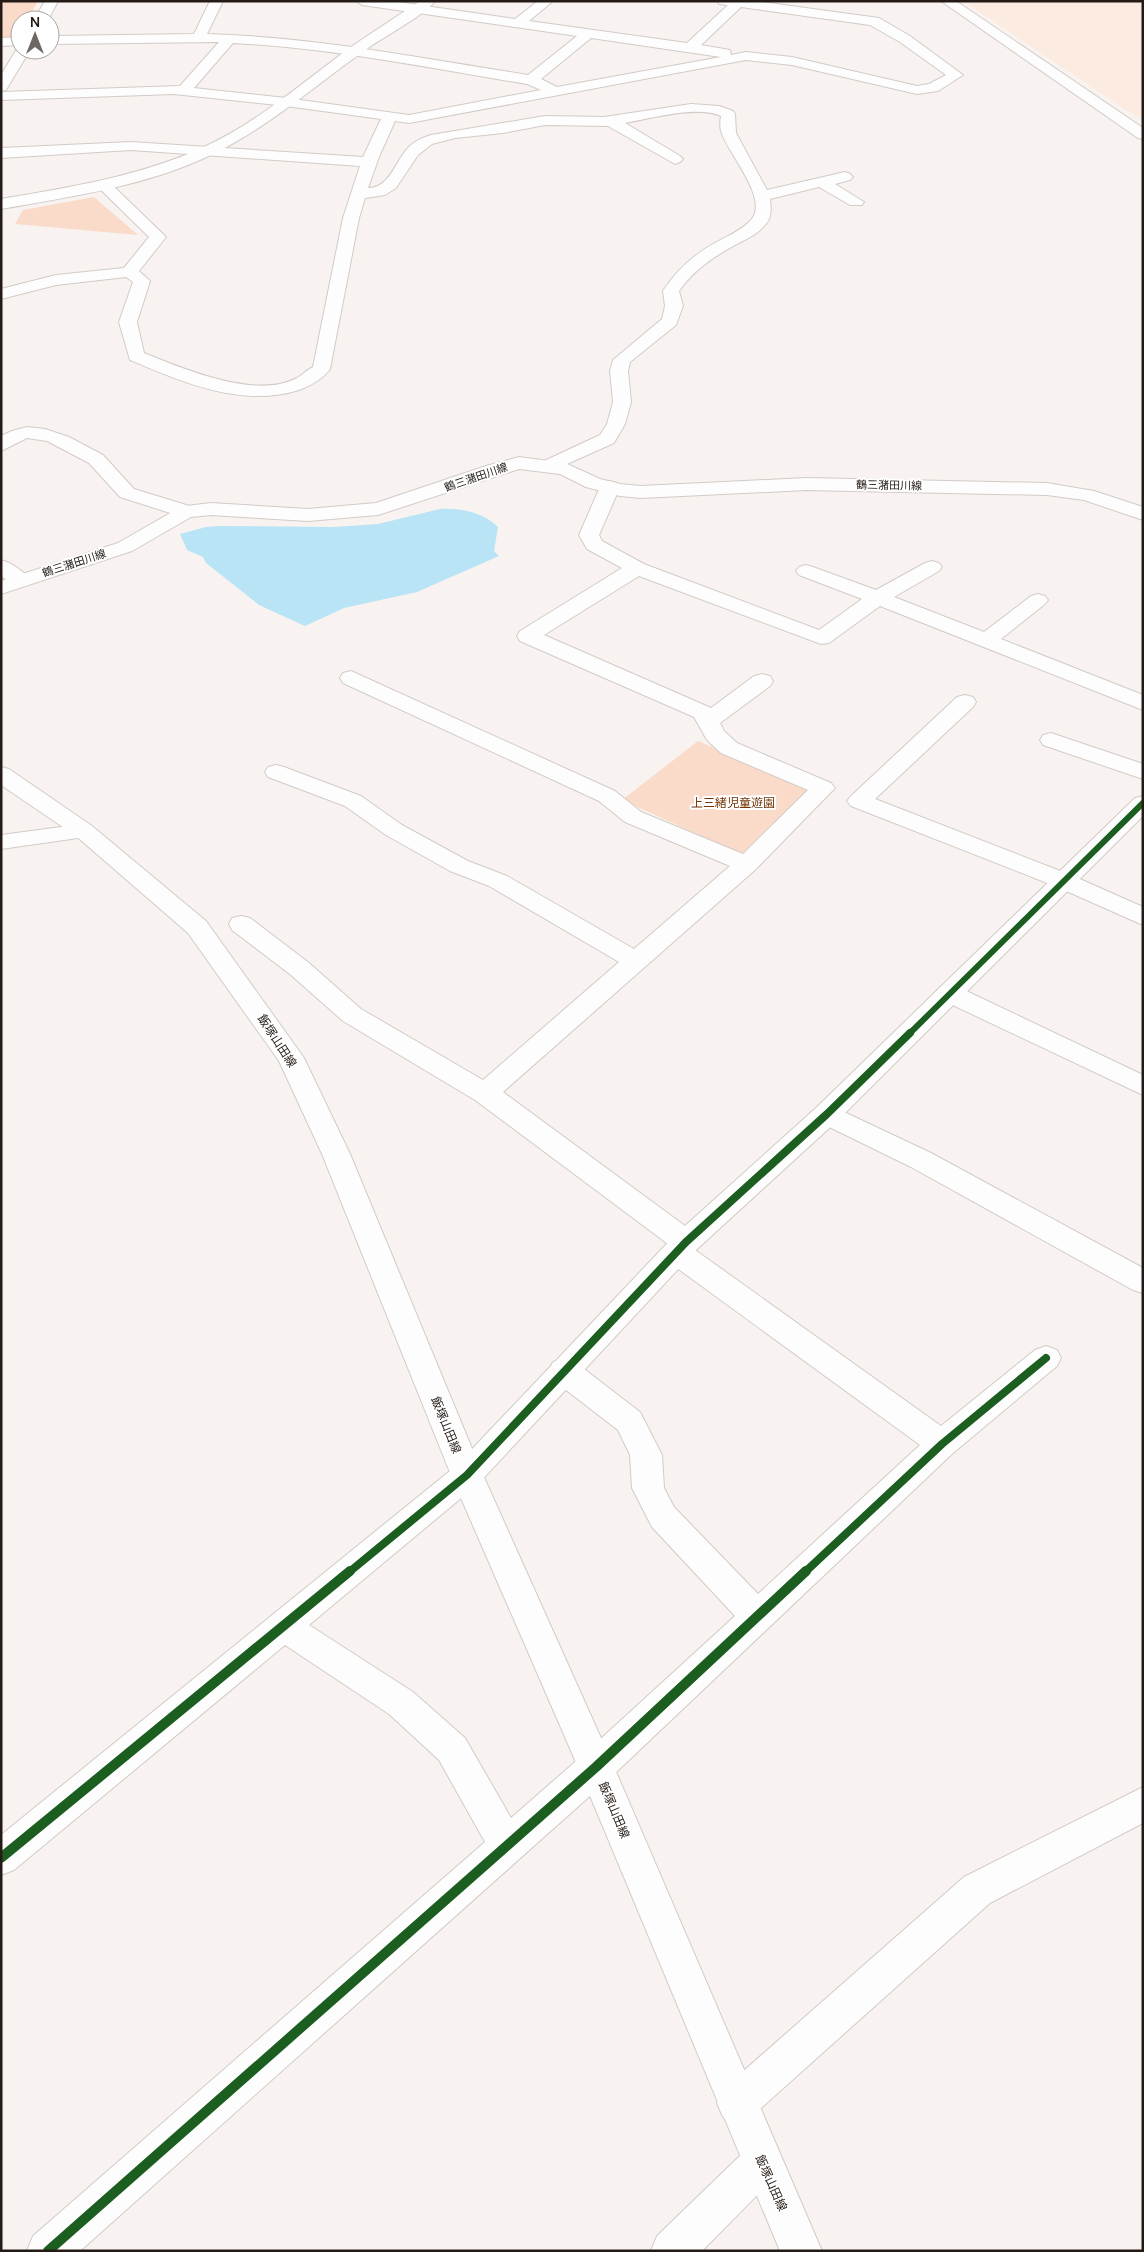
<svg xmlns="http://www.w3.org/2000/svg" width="1144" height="2252" font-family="Manrope,'Noto Sans JP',sans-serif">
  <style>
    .built { fill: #fcebe1 }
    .green { fill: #fadbc9 }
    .water { fill: #b8e4f6 }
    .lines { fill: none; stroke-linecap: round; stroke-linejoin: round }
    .minor-casing { stroke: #d2cbc7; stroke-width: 2 }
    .tertiary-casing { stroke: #d2cbc7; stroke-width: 2 }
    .secondary-casing { stroke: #d2cbc7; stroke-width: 2 }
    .minor { fill: #fefdfd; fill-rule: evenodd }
    .tertiary { fill: #fefdfd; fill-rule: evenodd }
    .secondary { fill: #fefdfd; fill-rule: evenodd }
    .cycleway-far2-casing { stroke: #fff; stroke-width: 9 }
    .cycleway-far1-casing { stroke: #fff; stroke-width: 11 }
    .cycleway-casing { stroke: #fff; stroke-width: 13 }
    .cycleway-far2 { stroke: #1b5e20; stroke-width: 6 }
    .cycleway-far1 { stroke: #1b5e20; stroke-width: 8 }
    .cycleway { stroke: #1b5e20; stroke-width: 10 }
    .labels { text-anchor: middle; stroke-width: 4; stroke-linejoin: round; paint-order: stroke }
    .far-street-label { font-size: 11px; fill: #241b16; stroke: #fff }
    .park-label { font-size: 12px; fill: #723607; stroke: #fff }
    .street-label { font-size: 12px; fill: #241b16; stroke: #fff }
  </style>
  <rect width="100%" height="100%" fill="#f8f3f0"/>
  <path class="built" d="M 963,1 L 1143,1 L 1143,120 L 1126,110 Z"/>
  <g class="green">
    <path d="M 1,1 L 38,1 L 27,20 L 20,20 L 20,31 L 16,38 L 1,39 Z"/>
    <path d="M 94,197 L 138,235 L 15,224 L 23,210 Z"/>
    <path d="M 698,741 L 813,789 L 741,854 L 622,800 Z"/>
  </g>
  <path class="water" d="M 440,509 C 462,508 482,512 498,527 L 494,551 L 499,556 L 417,592 L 344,608 L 305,626 L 259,605 L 206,563 L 203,557 L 187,550 L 180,534 L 206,527 L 220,526 L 334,527 L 378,524 Z"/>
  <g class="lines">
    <defs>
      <g id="minor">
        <path d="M 45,1 L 58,1 L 48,20 L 34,20 Z"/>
        <path d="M 210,1 L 223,1 L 207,34 C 315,37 421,58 528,75 L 577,36 L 362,5 L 356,1 L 391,1 L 515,19 L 538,1 L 553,1 L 529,21 L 687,43 L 728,5 L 719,4 L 718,1 L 755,1 L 879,18 L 910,36 L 963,75 L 938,91 L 917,94 L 792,65 L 746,60 L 409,123 L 395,121 L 379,157 L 368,188 C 389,188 395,163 407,149 C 413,142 421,138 431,135 L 545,116 L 604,117 L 691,104 L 719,106 L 733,111 L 735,114 L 736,133 L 767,190 L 845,172 L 850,174 L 853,177 L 850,180 L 835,184 L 864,202 L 862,205 L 850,205 L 819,187 L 770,199 C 771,208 772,218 765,225 C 757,235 744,240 733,246 C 712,258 693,271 679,291 L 683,306 L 676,325 L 630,362 L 628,371 L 631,402 L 625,424 L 614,443 L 549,472 L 542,470 L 539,466 L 542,462 L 600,435 L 607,424 L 613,402 L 610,371 L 613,360 L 662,319 L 665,306 L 663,291 C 676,271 692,256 713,244 C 725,237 739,232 749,222 C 773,202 727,153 721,131 C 720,127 720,121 721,116 C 698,105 649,119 625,123 L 680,156 L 683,159 L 680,162 L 675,164 L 608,126 L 545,125 L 503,133 L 455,138 L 432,144 L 418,155 L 396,188 L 385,195 L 365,198 L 359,218 L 330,369 C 323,379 310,386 299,390 C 242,408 182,382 130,360 L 119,322 L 133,282 L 126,277 L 56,285 L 1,299 L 1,289 L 56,275 L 124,268 L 149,237 L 98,187 L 95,184 L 98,181 L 108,181 L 166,237 L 139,271 L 150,281 L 137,322 L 144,353 C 183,369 257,400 297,378 C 302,375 307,370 313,367 L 343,218 L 360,166 L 131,150 L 1,158 L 1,148 L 131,142 L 363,157 L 381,119 L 286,106 L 174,94 L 1,100 L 1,92 L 180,86 L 219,42 L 50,44 L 50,36 L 194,34 ZM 741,7 L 870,25 L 900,42 L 946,75 L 929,84 L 917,86 L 792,57 L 746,52 L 731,55 L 730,50 L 701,45 ZM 591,38 L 721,57 L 557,87 L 541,79 ZM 233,43 C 332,48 430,68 527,84 L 541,90 L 409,115 L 286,98 L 194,88 Z"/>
        <path d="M 20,37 L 20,45 L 1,46 L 1,38 Z"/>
        <path d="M 18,47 L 20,47 L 20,50 L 30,50 L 6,90 L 1,91 L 1,75 Z"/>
        <path d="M 27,427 L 45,429 L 69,437 L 103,455 L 134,489 L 186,505 L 193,508 L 196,512 L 193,516 L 186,518 L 120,497 L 89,463 L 47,441 L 27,438 L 1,451 L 1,436 L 12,431 Z"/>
        <path d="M 610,481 L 617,483 L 620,487 L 599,535 L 602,541 L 644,564 L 819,630 L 862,599 L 799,575 L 796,571 L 799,567 L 806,565 L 813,567 L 876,590 L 925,563 L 932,561 L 939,563 L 942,567 L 939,571 L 894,597 L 984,632 L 1031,596 L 1038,594 L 1045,596 L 1048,600 L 1045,604 L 1001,639 L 1143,695 L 1143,710 L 880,606 L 829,643 L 821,644 L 639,576 L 544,635 L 711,708 L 754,676 L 762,674 L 770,676 L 773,681 L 770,686 L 720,723 L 724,731 L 737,743 L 831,783 L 835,788 L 756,869 L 503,1092 L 696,1234 L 700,1242 L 695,1250 L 941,1426 L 1035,1350 L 1046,1346 L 1057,1350 L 1061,1358 L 1057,1366 L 953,1453 L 609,1779 L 80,2251 L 27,2251 L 33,2236 L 485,1842 L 439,1760 L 389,1714 L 285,1645 L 14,1870 L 1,1875 L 1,1835 L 456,1466 L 467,1462 L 478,1466 L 483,1475 L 478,1484 L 309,1625 L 413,1692 L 465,1738 L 511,1818 L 583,1755 L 735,1616 L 652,1527 L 632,1488 L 630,1455 L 618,1430 L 553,1380 L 549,1371 L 553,1362 L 564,1359 L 575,1362 L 640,1412 L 662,1455 L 664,1488 L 674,1507 L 758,1594 L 920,1445 L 666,1260 L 661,1252 L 668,1244 L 475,1100 L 343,1021 L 291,975 L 232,930 L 229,924 L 232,918 L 241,916 L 250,918 L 309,963 L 361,1009 L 483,1080 L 619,962 L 489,886 L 450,871 L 386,835 L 345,806 L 268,777 L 265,772 L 268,767 L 276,765 L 284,767 L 361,796 L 402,825 L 468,861 L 507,876 L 634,949 L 730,866 L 625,822 L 599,801 L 343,683 L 340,678 L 343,673 L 351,671 L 615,791 L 641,812 L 743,854 L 808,790 L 721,753 L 707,740 L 694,717 L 520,641 L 517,636 L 520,631 L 622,568 L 587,549 L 579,535 L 600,487 L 603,483 Z"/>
        <path d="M 1,560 C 12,563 25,572 31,581 L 28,585 C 16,588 11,583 1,576 Z"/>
        <path d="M 965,695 L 973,697 L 976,702 L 973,707 L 875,799 L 1073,876 L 1143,907 L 1143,925 L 1055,886 L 851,806 L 847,801 L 851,796 L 957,697 Z"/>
        <path d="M 1051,733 L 1143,764 L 1143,779 L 1043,745 L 1040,740 L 1043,735 Z"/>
        <path d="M 84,824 L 92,826 L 96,831 L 92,836 L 1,849 L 1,835 Z"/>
        <path d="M 949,984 L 958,987 L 1143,1075 L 1143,1095 L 940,999 L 936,993 L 940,987 Z"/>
        <path d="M 827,1104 L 931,1153 L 1143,1268 L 1143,1293 L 1133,1290 L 911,1167 L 817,1121 L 813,1114 L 817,1107 Z"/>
        <path d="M 1143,1787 L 1143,1823 L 990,1903 L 751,2117 L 737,2123 L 723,2117 L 717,2103 L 723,2089 L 964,1877 Z"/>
        <path d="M 762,2142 L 776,2148 L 782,2162 L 776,2176 L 702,2251 L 651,2251 L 657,2236 L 748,2148 Z"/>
      </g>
      <g id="tertiary">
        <path d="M 420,1 L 435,1 C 424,16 381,38 364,51 C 316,85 273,123 221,150 C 154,185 75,196 1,209 L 1,199 C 71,187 142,176 206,146 C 257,122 300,85 344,52 C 369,34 395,18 420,1 Z"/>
        <path d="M 941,1 L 956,1 L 1143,128 L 1143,139 L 1138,138 Z"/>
        <path d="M 1143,796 L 1143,816 L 837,1121 L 696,1250 L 478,1484 L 467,1488 L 456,1484 L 451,1475 L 456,1466 L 676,1234 L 817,1107 L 1135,798 Z"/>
      </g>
      <g id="secondary">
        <path d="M 519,457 L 565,463 L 600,479 L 620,484 L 641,486 L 806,478 L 1047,483 L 1094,491 L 1143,507 L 1143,520 L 1084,500 L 1047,495 L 806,490 L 641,498 L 620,496 L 586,487 L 560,474 L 519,469 L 378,515 L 308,521 L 211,515 L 191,517 L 132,551 L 1,594 L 1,581 L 118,543 L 179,508 L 186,506 L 211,503 L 308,509 L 376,503 L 486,466 Z"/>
        <path d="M 1,767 L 9,769 L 92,826 L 206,921 L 304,1058 L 350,1154 L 483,1475 L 614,1767 L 822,2251 L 780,2251 L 578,1767 L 451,1475 L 322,1154 L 279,1061 L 188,933 L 76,836 L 1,785 Z"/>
      </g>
    </defs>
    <use href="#minor" class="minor-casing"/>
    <use href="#tertiary" class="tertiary-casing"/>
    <use href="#secondary" class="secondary-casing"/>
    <use href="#minor" class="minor"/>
    <use href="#tertiary" class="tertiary"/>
    <use href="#secondary" class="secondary"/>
    <defs>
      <path id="cycleway-far2" d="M 909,1034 L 1143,803"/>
      <g id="cycleway-far1">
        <path d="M 348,1573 L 467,1475 L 686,1242 L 827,1114 L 910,1033"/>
        <path d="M 804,1573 L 942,1444 L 1046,1358"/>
      </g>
      <g id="cycleway">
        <path d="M 1,1858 L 350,1571"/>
        <path d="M 48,2251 L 596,1767 L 806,1571"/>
      </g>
    </defs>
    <use href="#cycleway-far2" class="cycleway-far2-casing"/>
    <use href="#cycleway-far1" class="cycleway-far1-casing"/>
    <use href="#cycleway" class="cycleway-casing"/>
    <use href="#cycleway-far2" class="cycleway-far2"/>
    <use href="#cycleway-far1" class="cycleway-far1"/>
    <use href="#cycleway" class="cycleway"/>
  </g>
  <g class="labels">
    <g class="far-street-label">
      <text transform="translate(476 477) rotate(-19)" y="4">鶴三潴田川線</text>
      <text transform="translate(889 485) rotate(1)" y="4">鶴三潴田川線</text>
      <text transform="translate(74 563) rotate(-18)" y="4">鶴三潴田川線</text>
    </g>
    <g class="park-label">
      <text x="733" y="807">上三緒児童遊園</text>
    </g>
    <g class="street-label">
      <text transform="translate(277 1041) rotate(57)" y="4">飯塚山田線</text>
      <text transform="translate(446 1425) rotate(68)" y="4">飯塚山田線</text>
      <text transform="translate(614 1810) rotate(67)" y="4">飯塚山田線</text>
      <text transform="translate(771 2183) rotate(66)" y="4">飯塚山田線</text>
    </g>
  </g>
  <rect width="1144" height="2252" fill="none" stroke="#241b16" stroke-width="5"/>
  <g transform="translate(35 35)"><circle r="24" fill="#ffffff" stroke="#a7a4a2"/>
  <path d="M0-4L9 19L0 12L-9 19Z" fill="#6e6762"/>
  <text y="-8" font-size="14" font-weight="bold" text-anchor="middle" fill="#241b16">N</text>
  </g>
</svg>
